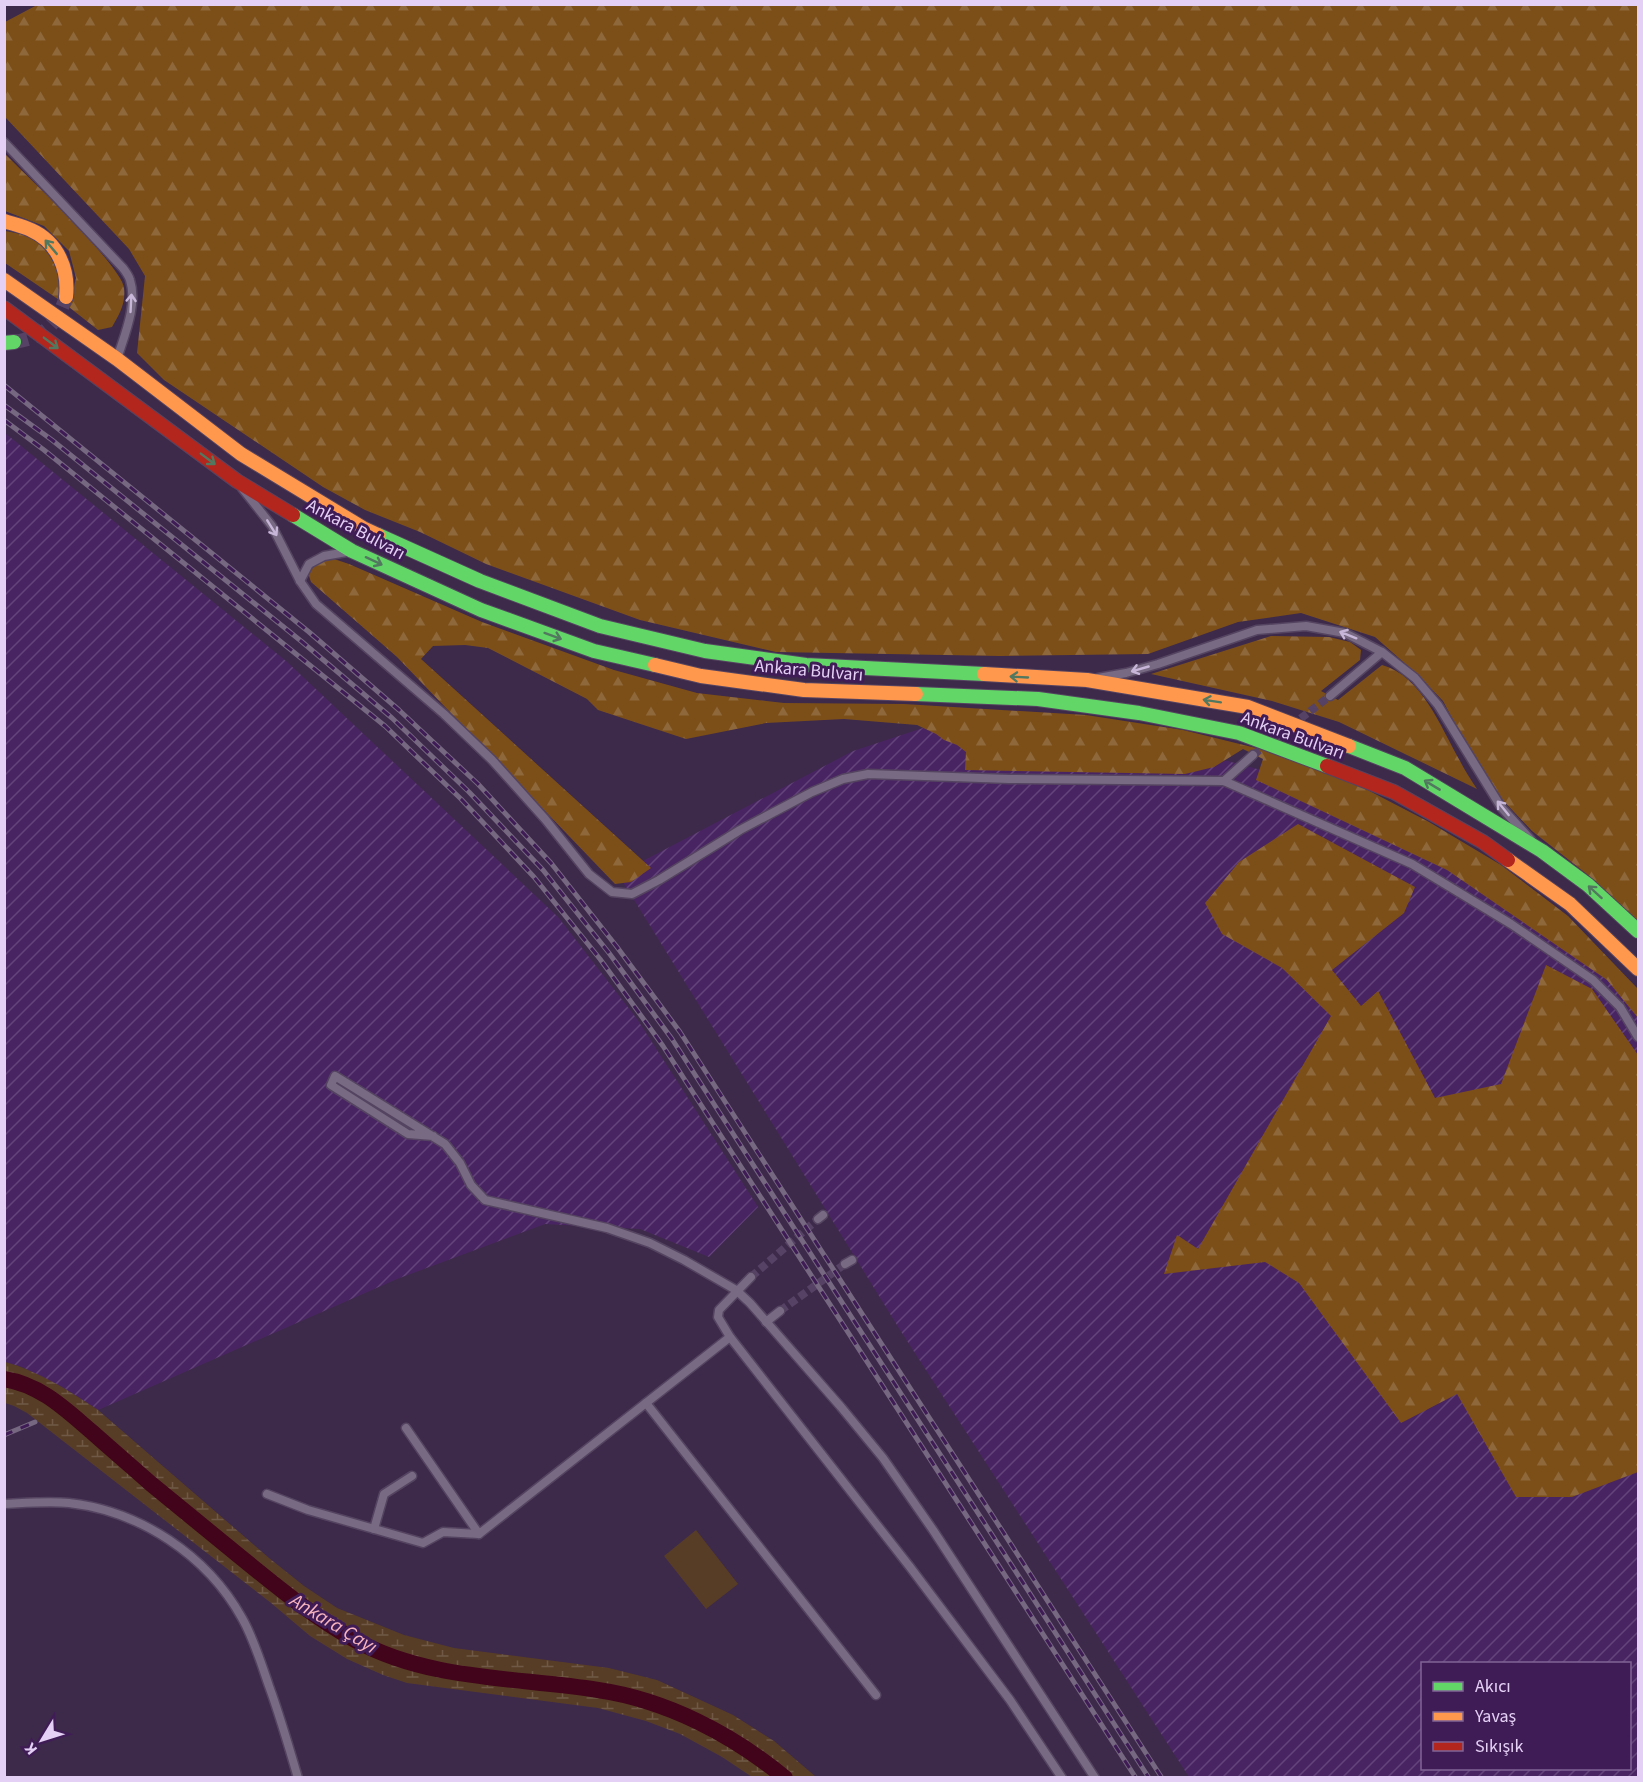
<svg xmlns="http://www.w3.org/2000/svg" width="1643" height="1782" font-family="'Source Sans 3',sans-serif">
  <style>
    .industrial { fill: url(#industrial-furrows); fill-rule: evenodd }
    .forest { fill: url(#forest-firs) }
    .wetland { fill: url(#wetland-marsh) }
    .pitch { fill: #573d26 }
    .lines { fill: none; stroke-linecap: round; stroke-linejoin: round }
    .river { stroke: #42041a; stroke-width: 16 }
    .street-tunnel { stroke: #564264; stroke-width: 8; stroke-dasharray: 8 4; stroke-linecap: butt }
    .primary-tunnel { stroke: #564264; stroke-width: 14; stroke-dasharray: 14 7; stroke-linecap: butt }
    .street-casing { stroke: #554461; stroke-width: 11 }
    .fast-casing { stroke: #554461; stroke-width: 16 }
    .slow-casing { stroke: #554461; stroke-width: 16 }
    .jam-casing { stroke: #554461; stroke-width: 16 }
    .street { stroke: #786a82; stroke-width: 8 }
    .fast { stroke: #63d668; stroke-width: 14 }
    .slow { stroke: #ff974d; stroke-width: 14 }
    .jam { stroke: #b3261e; stroke-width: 14 }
    .rail-casing { stroke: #766881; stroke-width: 5 }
    .rail { stroke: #401c57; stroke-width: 3; stroke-dasharray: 9; stroke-linecap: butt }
    .oneway { stroke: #527960 }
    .oneway2 { stroke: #c8b6d8 }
    .labels { text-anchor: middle; stroke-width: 6; stroke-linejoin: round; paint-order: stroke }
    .street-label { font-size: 18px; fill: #e3d0f4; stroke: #401c57 }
    .water-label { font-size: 20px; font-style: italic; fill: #f7b4be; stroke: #401c57 }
  </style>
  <defs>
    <pattern id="industrial-furrows" width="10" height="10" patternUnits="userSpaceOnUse" patternTransform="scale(1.5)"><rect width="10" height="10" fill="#492462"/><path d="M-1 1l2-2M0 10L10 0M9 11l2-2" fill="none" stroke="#634379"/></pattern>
    <pattern id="forest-firs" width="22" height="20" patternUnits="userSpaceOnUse" patternTransform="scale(1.5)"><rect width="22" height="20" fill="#7c4f18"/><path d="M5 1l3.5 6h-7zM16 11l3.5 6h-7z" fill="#8e673a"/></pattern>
    <pattern id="wetland-marsh" width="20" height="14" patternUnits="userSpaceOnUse" patternTransform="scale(1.5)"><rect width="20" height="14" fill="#573d26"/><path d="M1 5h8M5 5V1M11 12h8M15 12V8" fill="none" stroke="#6f5846"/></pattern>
  </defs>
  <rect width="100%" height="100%" fill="#3d294a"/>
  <g class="industrial">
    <path d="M 5,433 L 286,661 L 558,917 L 637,1019 L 758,1207 L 709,1257 L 640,1229 L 545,1224 L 397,1279 L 98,1410 L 67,1390 L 22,1367 L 5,1362 Z"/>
    <path d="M 929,726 L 1157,742 L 1346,793 L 1638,1002 L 1638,1777 L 1189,1777 L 900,1330 L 618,874 L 853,751 ZM 1422,1664 L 1630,1664 L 1630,1768 L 1422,1768 Z"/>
  </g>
  <g class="forest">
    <path d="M 37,5 L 1638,5 L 1638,921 L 1588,875 L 1532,831 L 1496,793 L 1474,760 L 1443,701 L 1418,675 L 1375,637 L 1301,613 L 1238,622 L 1148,654 L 1000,656 L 776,652 L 640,620 L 486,564 L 420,532 L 365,510 L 323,487 L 164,380 L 137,353 L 145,276 L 129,249 L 5,117 L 5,22 Z"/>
    <path d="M 4,153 C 25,174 122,266 124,288 C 126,303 119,315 112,327 L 98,330 L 65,304 L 5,263 L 5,231 C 11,232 18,233 24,235 C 48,244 61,270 60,294 L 72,295 L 76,278 L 69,251 L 44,226 L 5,211 Z"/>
    <path d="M 334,559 L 349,564 L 482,622 L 614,670 L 697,693 L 784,703 L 904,704 L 1086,715 L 1183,730 L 1276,753 L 1358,785 L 1429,822 L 1501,865 L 1568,916 L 1638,989 L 1638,1018 L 1607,980 L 1447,870 L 1256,780 L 1263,759 L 1243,749 L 1214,767 L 1185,774 L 965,770 L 966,752 L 957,745 L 944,740 L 936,734 L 917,725 L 844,719 L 766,723 L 686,739 L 598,710 L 587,699 L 488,648 L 465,645 L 433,646 L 421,659 L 651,868 L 631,882 L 615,884 L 397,657 L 311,582 L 308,573 C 315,563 323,561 334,559 Z"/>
    <path d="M 1271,636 L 1329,637 L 1350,642 L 1361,650 L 1360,660 L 1321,691 L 1338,700 L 1382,665 C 1422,676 1441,728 1460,761 C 1465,771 1471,780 1477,789 L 1339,722 L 1272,701 L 1151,674 Z"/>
    <path d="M 1298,824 L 1415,887 L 1404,913 L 1332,970 L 1361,1006 L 1378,991 L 1435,1098 L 1501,1084 L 1546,965 L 1592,989 L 1638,1055 L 1638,1472 L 1572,1497 L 1516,1497 L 1457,1394 L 1401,1423 L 1299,1283 L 1265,1262 L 1164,1274 L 1177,1235 L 1198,1249 L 1331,1016 L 1282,968 L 1222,934 L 1205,903 L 1239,862 Z"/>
  </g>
  <path class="wetland" d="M 5,1362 C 39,1371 69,1391 98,1410 L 269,1558 L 304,1586 L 337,1608 L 404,1635 L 454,1648 L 609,1668 L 657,1680 L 733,1715 L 774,1741 L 816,1777 L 752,1777 L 722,1757 L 680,1734 L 646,1721 L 598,1708 L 407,1683 L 383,1675 L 347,1659 L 310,1636 L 271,1603 L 27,1413 L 14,1406 L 5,1403 Z"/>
  <path class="pitch" d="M 696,1530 L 738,1584 L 706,1609 L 664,1556 Z"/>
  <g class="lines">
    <path class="river" d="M 4,1379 C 41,1385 65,1409 92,1432 C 111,1449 131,1466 150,1483 C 179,1507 209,1531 238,1555 C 276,1586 312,1616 355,1640 C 429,1681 517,1677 598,1690 C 666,1700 732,1734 785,1778"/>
    <g class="street-tunnel">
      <path d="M 1253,755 L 1330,696"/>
      <path d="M 751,1277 L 818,1219"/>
      <path d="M 780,1311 L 845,1264"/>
    </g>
    <path class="primary-tunnel" d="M 14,342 C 43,338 57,325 66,297"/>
    <defs>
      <g id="street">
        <path d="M 4,142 L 123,268 C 126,272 129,276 130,280 C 138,305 124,336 117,359"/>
        <path d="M 242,488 L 272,526 L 300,581 L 316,604 L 444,714 L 492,760 L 545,819 L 589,874 L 612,892 L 632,894 L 659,880 L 740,830 L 812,792 L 843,779 L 868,774 L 1009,779 L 1224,781 L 1412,864 L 1511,924 L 1593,980 L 1620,1007 L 1638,1037"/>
        <path d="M 300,581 L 309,564 L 324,556 L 352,551"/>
        <path d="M 1098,678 L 1126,673 L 1158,664 L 1257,630 L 1306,626 L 1345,633 L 1382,652 L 1415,678 L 1438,705 L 1501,807 L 1531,840"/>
        <path d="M 1330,696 L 1382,652"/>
        <path d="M 1224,781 L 1253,755"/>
        <path d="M 433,1136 L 408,1134 L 331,1085 L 335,1076 L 445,1144 L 460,1163 L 471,1185 L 485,1200 L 607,1228 L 650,1243 L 684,1260 L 736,1290 L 750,1303 L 841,1407 L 883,1458 L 933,1530 L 1095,1778"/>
        <path d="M 818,1219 L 823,1215"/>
        <path d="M 845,1264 L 852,1260"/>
        <path d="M 766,1322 L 780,1311"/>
        <path d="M 730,1337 L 718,1317 L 719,1310 L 751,1277"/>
        <path d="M 646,1403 L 876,1695"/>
        <path d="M 406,1428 L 479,1534"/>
        <path d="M 267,1494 L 308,1510 L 423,1543 L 443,1532 L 479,1534 L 730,1337 L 910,1567 L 1010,1700 L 1062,1778"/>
        <path d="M 4,1504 C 26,1503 48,1501 69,1503 C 140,1511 207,1555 242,1618 C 254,1639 261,1663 269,1686 C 280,1716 289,1747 298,1778"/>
        <path d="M 374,1529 L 384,1494 L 412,1476"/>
      </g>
      <g id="fast">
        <path d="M 4,343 L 14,342"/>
        <path d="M 293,515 L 352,551 L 481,610 L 594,651 L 655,665"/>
        <path d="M 378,535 L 480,581 L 600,626 L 705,651 L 806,665 L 984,674"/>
        <path d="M 916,694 L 1038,699 L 1139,713 L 1239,733 L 1327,766"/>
        <path d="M 1349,746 L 1405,768 L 1542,851 L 1588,885 L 1638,931"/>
      </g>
      <g id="slow">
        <path d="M 4,221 C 13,224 23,226 31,230 C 58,242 69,270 66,297"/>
        <path d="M 4,280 L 117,359 L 241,454 L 363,528 L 378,535"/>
        <path d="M 655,665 L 701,676 L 804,690 L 916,694"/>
        <path d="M 984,674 L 1087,680 L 1248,707 L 1349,746"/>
        <path d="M 1508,860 L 1570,904 L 1638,969"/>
      </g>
      <g id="jam">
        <path d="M 4,308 L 237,481 L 293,515"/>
        <path d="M 1327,766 L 1394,792 L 1483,842 L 1508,860"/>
      </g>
    </defs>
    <use href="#street" class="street-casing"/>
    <use href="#fast" class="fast-casing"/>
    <use href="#slow" class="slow-casing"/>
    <use href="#jam" class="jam-casing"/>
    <use href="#street" class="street"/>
    <use href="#fast" class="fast"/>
    <use href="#slow" class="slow"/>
    <use href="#jam" class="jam"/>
    <defs>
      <g id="rail">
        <path d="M 4,385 L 309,632 L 399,710 L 478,784 L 551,863 L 617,947 L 680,1032 L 1162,1778"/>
        <path d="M 4,405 L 52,440 L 301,641 L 392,718 L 469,792 L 543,870 L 609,953 L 672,1039 L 1149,1778"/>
        <path d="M 4,420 L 44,450 L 385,726 L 461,799 L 534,877 L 600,959 L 663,1046 L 1136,1778"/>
        <path d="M 4,1435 L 35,1422"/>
      </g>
    </defs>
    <use href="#rail" class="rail-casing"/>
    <use href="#rail" class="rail"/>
  </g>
  <defs><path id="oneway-shaft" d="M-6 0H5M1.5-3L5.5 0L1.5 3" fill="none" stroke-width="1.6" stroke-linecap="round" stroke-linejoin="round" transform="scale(1.5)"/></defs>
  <g class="oneway">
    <use href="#oneway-shaft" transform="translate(51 247) rotate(-130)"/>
    <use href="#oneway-shaft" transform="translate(51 343) rotate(37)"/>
    <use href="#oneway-shaft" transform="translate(208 459) rotate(37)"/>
    <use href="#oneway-shaft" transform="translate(374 561) rotate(25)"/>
    <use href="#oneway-shaft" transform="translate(553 636) rotate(20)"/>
    <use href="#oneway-shaft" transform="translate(1019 677) rotate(-177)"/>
    <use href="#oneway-shaft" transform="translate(1212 701) rotate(-171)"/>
    <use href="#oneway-shaft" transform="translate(1432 785) rotate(-149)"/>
    <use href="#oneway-shaft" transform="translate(1595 892) rotate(-138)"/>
  </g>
  <g class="oneway2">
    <use href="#oneway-shaft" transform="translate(131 303) rotate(-87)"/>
    <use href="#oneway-shaft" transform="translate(272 528) rotate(58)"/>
    <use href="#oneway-shaft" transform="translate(1348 635) rotate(-158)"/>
    <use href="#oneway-shaft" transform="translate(1140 669) rotate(164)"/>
    <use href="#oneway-shaft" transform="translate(1503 808) rotate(-129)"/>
  </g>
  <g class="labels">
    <g class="street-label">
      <text transform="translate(356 529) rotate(28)" y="6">Ankara Bulvarı</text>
      <text transform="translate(809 670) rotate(5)" y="6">Ankara Bulvarı</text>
      <text transform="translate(1293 735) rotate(20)" y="6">Ankara Bulvarı</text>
    </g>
    <g class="water-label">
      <text transform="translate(334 1623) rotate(31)" y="7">Ankara Çayı</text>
    </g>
  </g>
  <rect width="1643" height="1782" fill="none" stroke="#e3d0f4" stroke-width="12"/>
  <rect x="1421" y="1662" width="210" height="108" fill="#401c57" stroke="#816496" stroke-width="1.5"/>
  <rect x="1433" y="1682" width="30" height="9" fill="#63d668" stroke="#816496" stroke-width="1.5"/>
  <text x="1475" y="1692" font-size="18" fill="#e3d0f4">Akıcı</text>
  <rect x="1433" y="1712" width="30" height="9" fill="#ff974d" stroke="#816496" stroke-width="1.5"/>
  <text x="1475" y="1722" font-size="18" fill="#e3d0f4">Yavaş</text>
  <rect x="1433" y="1742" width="30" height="9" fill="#b3261e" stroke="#816496" stroke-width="1.5"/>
  <text x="1475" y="1752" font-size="18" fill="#e3d0f4">Sıkışık</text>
  <g transform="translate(42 1740) rotate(232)" stroke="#401c57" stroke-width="4.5" paint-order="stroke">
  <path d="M0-4.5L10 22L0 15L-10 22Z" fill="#e3d0f4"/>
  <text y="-9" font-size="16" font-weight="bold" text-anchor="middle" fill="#e3d0f4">K</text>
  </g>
</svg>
